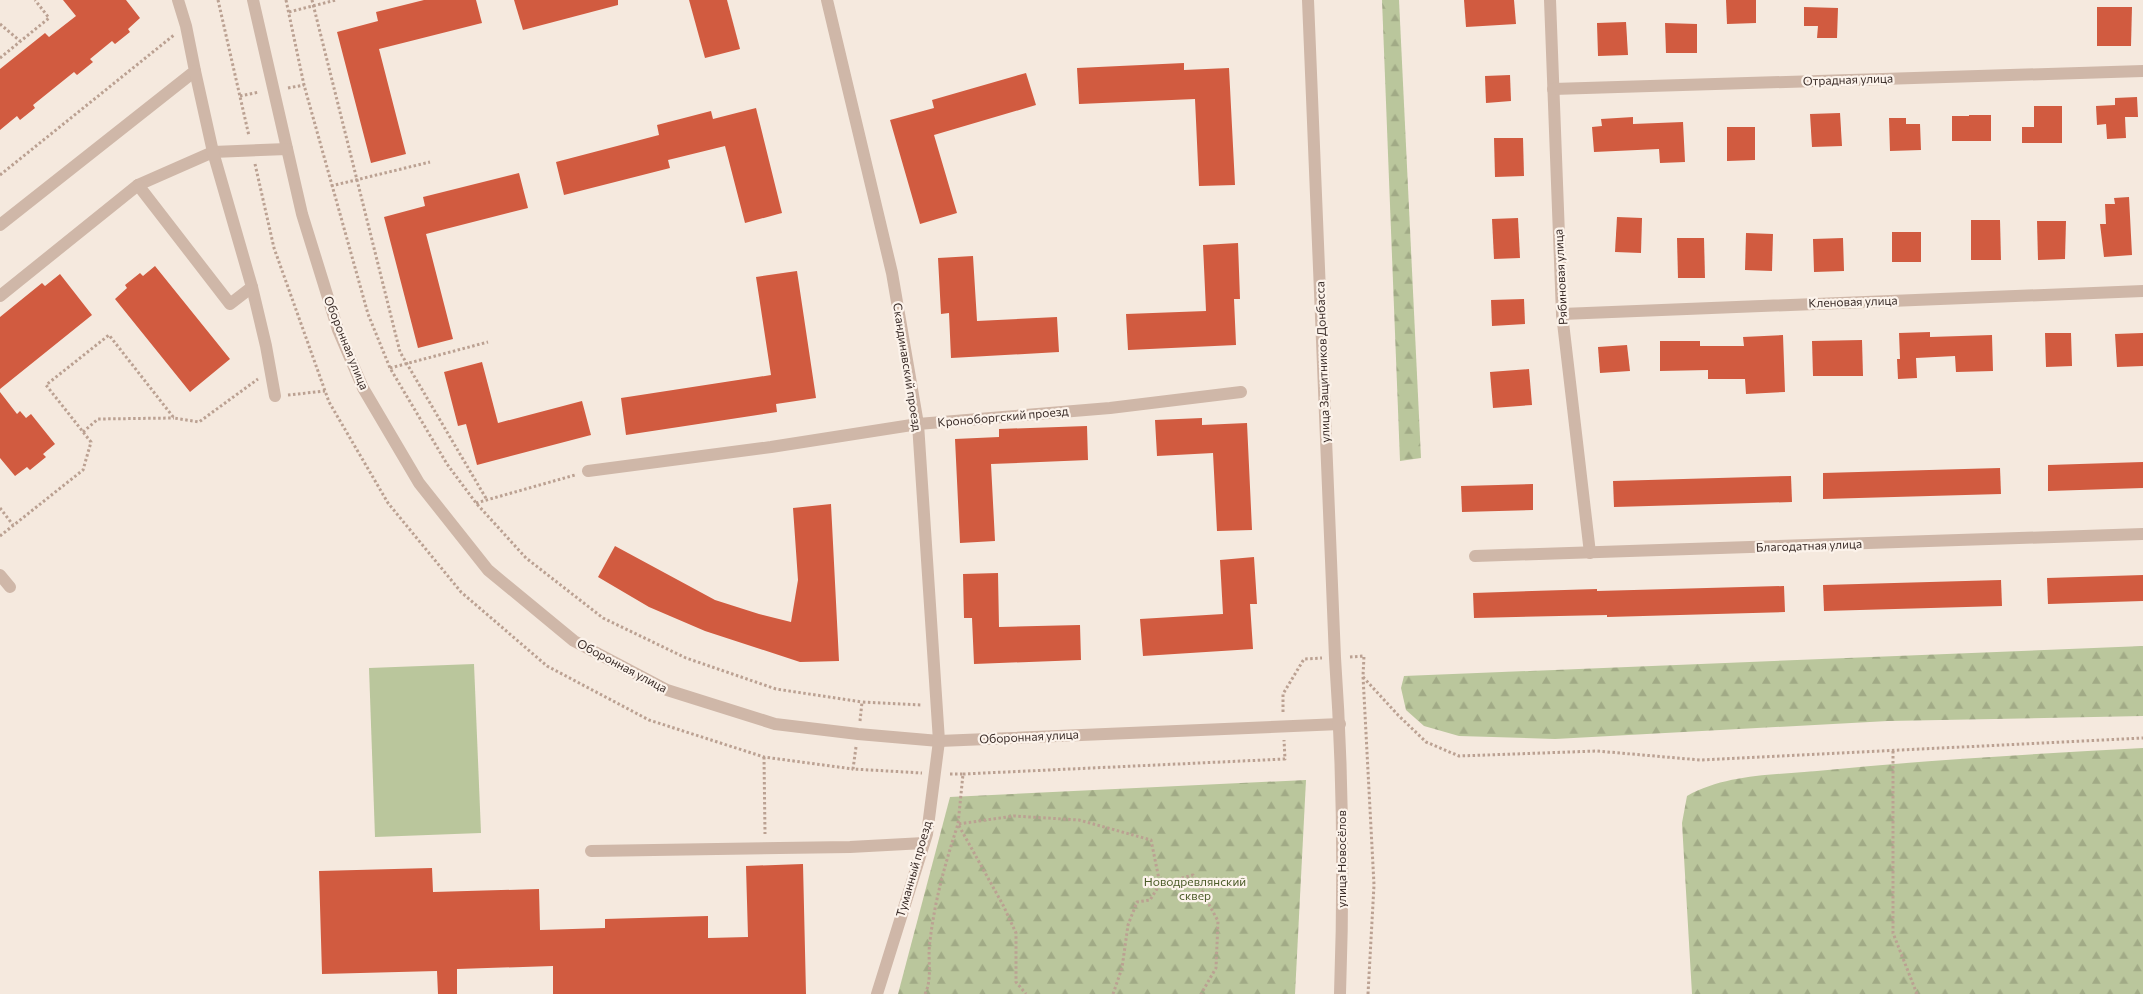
<svg xmlns="http://www.w3.org/2000/svg" width="2143" height="994" font-family="Commissioner,sans-serif">
  <style>
    .green { fill: #bac69c }
    .forest { fill: url(#forest-firs) }
    .building { fill: #d15b40 }
    .lines { fill: none; stroke-linecap: round; stroke-linejoin: round }
    .path { stroke: #bba192; stroke-width: 3; stroke-dasharray: 2.5 2.5; stroke-linecap: butt }
    .minor { stroke: #cfb7a8; stroke-width: 12 }
    .labels { text-anchor: middle; stroke-width: 4.5; stroke-linejoin: round; paint-order: stroke }
    .street-label { font-size: 12px; fill: #3b2d29; stroke: #fcf3eb }
    .park-label { font-size: 12px; fill: #4c5c2a; stroke: #fcf3eb }
  </style>
  <defs>
    <pattern id="forest-firs" width="22" height="20" patternUnits="userSpaceOnUse" patternTransform="scale(1.25)"><rect width="22" height="20" fill="#bac69c"/><path d="M5 1l3.5 6h-7zM16 11l3.5 6h-7z" fill="#a1aa86"/></pattern>
  </defs>
  <rect width="100%" height="100%" fill="#f5e9de"/>
  <path class="green" d="M 474,664 L 481,833 L 375,837 L 369,668 Z"/>
  <g class="forest">
    <path d="M 1382,0 L 1399,0 L 1421,458 L 1400,461 Z"/>
    <path d="M 2143,646 L 2143,716 L 1888,721 L 1555,739 L 1459,736 L 1424,726 L 1406,710 L 1401,688 L 1404,676 Z"/>
    <path d="M 2143,748 L 2143,994 L 1692,994 L 1682,823 L 1687,796 C 1726,774 1774,775 1817,771 C 1925,760 2034,754 2143,748 Z"/>
    <path d="M 1306,780 L 1295,994 L 898,994 L 950,797 Z"/>
  </g>
  <g class="building">
    <path d="M 63,0 L 126,0 L 140,18 L 128,29 L 130,32 L 115,44 L 112,41 L 90,59 L 93,62 L 77,75 L 74,72 L 33,105 L 35,108 L 20,120 L 17,116 L 0,130 L 0,69 L 45,33 L 49,37 L 76,16 Z"/>
    <path d="M 424,0 L 476,0 L 482,23 L 379,49 L 406,154 L 371,163 L 337,32 L 378,21 L 376,12 Z"/>
    <path d="M 514,0 L 618,0 L 618,5 L 523,30 Z"/>
    <path d="M 689,0 L 727,0 L 740,49 L 705,58 Z"/>
    <path d="M 1464,0 L 1514,0 L 1516,24 L 1466,27 Z"/>
    <path d="M 1726,0 L 1756,0 L 1756,23 L 1727,24 Z"/>
    <path d="M 1804,7 L 1838,8 L 1837,38 L 1817,38 L 1818,26 L 1804,26 Z"/>
    <path d="M 2097,7 L 2132,7 L 2131,46 L 2097,46 Z"/>
    <path d="M 1626,22 L 1628,55 L 1598,56 L 1597,23 Z"/>
    <path d="M 1665,23 L 1697,24 L 1697,53 L 1666,53 Z"/>
    <path d="M 1184,63 L 1184,70 L 1229,68 L 1235,185 L 1199,186 L 1195,99 L 1079,104 L 1077,68 Z"/>
    <path d="M 1026,73 L 1036,105 L 934,135 L 957,213 L 920,224 L 890,120 L 934,108 L 932,100 Z"/>
    <path d="M 1510,75 L 1511,101 L 1486,103 L 1485,76 Z"/>
    <path d="M 2137,97 L 2138,117 L 2125,117 L 2126,138 L 2107,139 L 2106,124 L 2097,125 L 2096,106 L 2115,105 L 2115,98 Z"/>
    <path d="M 2034,106 L 2062,106 L 2062,143 L 2022,143 L 2022,127 L 2034,127 Z"/>
    <path d="M 756,108 L 782,213 L 745,223 L 725,146 L 668,160 L 670,168 L 564,195 L 556,162 L 659,135 L 657,125 L 711,111 L 713,119 Z"/>
    <path d="M 1840,113 L 1842,146 L 1812,147 L 1810,114 Z"/>
    <path d="M 1969,115 L 1991,115 L 1991,141 L 1952,141 L 1952,116 L 1969,116 Z"/>
    <path d="M 1633,117 L 1633,124 L 1683,122 L 1685,162 L 1660,163 L 1659,149 L 1594,152 L 1592,127 L 1602,126 L 1601,119 Z"/>
    <path d="M 1889,118 L 1906,118 L 1906,124 L 1920,124 L 1921,150 L 1890,151 Z"/>
    <path d="M 1727,127 L 1755,127 L 1755,160 L 1727,161 Z"/>
    <path d="M 1494,138 L 1523,138 L 1524,176 L 1495,177 Z"/>
    <path d="M 519,173 L 528,208 L 426,234 L 453,339 L 418,348 L 384,217 L 425,206 L 423,197 Z"/>
    <path d="M 2129,197 L 2132,255 L 2104,257 L 2100,224 L 2106,224 L 2105,204 L 2115,204 L 2114,198 Z"/>
    <path d="M 1617,217 L 1642,218 L 1641,253 L 1615,252 Z"/>
    <path d="M 1518,218 L 1520,258 L 1494,259 L 1492,219 Z"/>
    <path d="M 1971,220 L 2000,220 L 2001,260 L 1971,260 Z"/>
    <path d="M 2037,221 L 2066,221 L 2065,259 L 2038,260 Z"/>
    <rect x="1892" y="232" width="29" height="30"/>
    <path d="M 1746,233 L 1773,234 L 1772,271 L 1745,270 Z"/>
    <path d="M 1677,238 L 1704,238 L 1705,278 L 1678,278 Z"/>
    <path d="M 1843,238 L 1844,271 L 1814,272 L 1813,239 Z"/>
    <path d="M 1238,243 L 1240,299 L 1234,299 L 1236,345 L 1128,350 L 1126,314 L 1206,311 L 1203,245 Z"/>
    <path d="M 973,256 L 977,321 L 1057,317 L 1059,352 L 951,358 L 949,313 L 941,314 L 938,258 Z"/>
    <path d="M 155,266 L 230,359 L 190,392 L 115,299 L 127,288 L 125,285 L 140,273 L 143,276 Z"/>
    <path d="M 797,271 L 816,398 L 776,404 L 777,412 L 626,435 L 621,398 L 771,375 L 756,277 Z"/>
    <path d="M 60,274 L 92,315 L 0,389 L 0,317 L 42,283 L 45,286 Z"/>
    <path d="M 1524,299 L 1525,324 L 1492,326 L 1491,300 Z"/>
    <path d="M 1930,332 L 1930,337 L 1992,335 L 1993,371 L 1956,372 L 1955,356 L 1916,358 L 1917,378 L 1898,379 L 1897,359 L 1900,359 L 1899,333 Z"/>
    <path d="M 2045,333 L 2071,333 L 2072,366 L 2046,367 Z"/>
    <path d="M 2143,333 L 2143,366 L 2117,367 L 2115,334 Z"/>
    <path d="M 1783,335 L 1785,392 L 1746,394 L 1745,379 L 1708,379 L 1708,370 L 1660,371 L 1660,341 L 1700,341 L 1700,346 L 1744,346 L 1743,337 Z"/>
    <path d="M 1862,340 L 1863,376 L 1813,376 L 1812,341 Z"/>
    <path d="M 1627,345 L 1630,371 L 1600,373 L 1598,347 Z"/>
    <path d="M 482,362 L 498,423 L 582,401 L 591,435 L 477,465 L 466,424 L 458,426 L 444,372 Z"/>
    <path d="M 1529,369 L 1532,405 L 1493,408 L 1490,372 Z"/>
    <path d="M 0,392 L 17,414 L 20,411 L 26,418 L 31,414 L 55,444 L 43,454 L 46,457 L 30,470 L 27,467 L 15,476 L 0,458 Z"/>
    <path d="M 1202,418 L 1202,425 L 1247,423 L 1252,530 L 1217,531 L 1213,453 L 1157,456 L 1155,420 Z"/>
    <path d="M 1087,426 L 1088,460 L 991,464 L 995,541 L 960,543 L 955,439 L 999,437 L 999,429 Z"/>
    <path d="M 2143,462 L 2143,488 L 2048,491 L 2048,465 Z"/>
    <path d="M 2000,468 L 2001,494 L 1823,499 L 1823,473 Z"/>
    <path d="M 1791,476 L 1792,502 L 1614,507 L 1613,481 Z"/>
    <path d="M 1533,484 L 1533,510 L 1462,512 L 1461,486 Z"/>
    <path d="M 831,504 L 839,661 L 800,662 L 705,631 L 649,607 L 598,577 L 615,546 L 715,600 L 759,614 L 791,622 L 798,580 L 793,508 Z"/>
    <path d="M 1254,557 L 1257,604 L 1250,604 L 1253,649 L 1143,656 L 1140,619 L 1223,614 L 1220,560 Z"/>
    <path d="M 998,573 L 999,627 L 1080,625 L 1081,660 L 974,664 L 972,618 L 964,618 L 963,574 Z"/>
    <path d="M 2143,575 L 2143,601 L 2048,604 L 2047,578 Z"/>
    <path d="M 2001,580 L 2002,606 L 1824,611 L 1823,585 Z"/>
    <path d="M 1784,586 L 1785,612 L 1607,617 L 1607,615 L 1474,618 L 1473,593 L 1597,589 L 1597,591 Z"/>
    <path d="M 803,864 L 806,994 L 553,994 L 553,966 L 457,969 L 457,994 L 438,994 L 437,971 L 322,974 L 319,871 L 432,868 L 433,892 L 539,889 L 540,930 L 605,928 L 605,919 L 708,916 L 708,938 L 748,937 L 746,866 Z"/>
  </g>
  <g class="lines">
    <g class="path">
      <path d="M 218,0 L 249,136"/>
      <path d="M 286,0 L 304,85 L 368,314 L 390,368 L 447,464 L 476,503 L 526,558 L 603,618 L 686,658 L 776,689 L 862,702"/>
      <path d="M 312,0 L 400,352 L 487,500"/>
      <path d="M 289,12 L 336,0"/>
      <path d="M 0,24 L 20,41"/>
      <path d="M 0,58 L 49,18 L 35,0"/>
      <path d="M 288,88 L 304,85"/>
      <path d="M 240,96 L 259,92"/>
      <path d="M 255,164 L 274,248 L 329,402 L 388,503 L 461,592 L 547,666 L 649,720 L 764,757 L 853,769"/>
      <path d="M 0,175 L 174,35"/>
      <path d="M 331,186 L 430,162"/>
      <path d="M 390,368 L 488,342"/>
      <path d="M 288,395 L 325,391"/>
      <path d="M 83,432 L 98,419 L 174,418"/>
      <path d="M 476,503 L 575,475"/>
      <path d="M 0,508 L 13,525"/>
      <path d="M 0,536 L 83,470 L 91,442 L 46,385 L 109,335 L 174,418 L 199,422 L 258,379"/>
      <path d="M 1350,657 L 1364,656 L 1363,676 L 1374,885 L 1368,994"/>
      <path d="M 1363,677 L 1398,715 L 1426,742 L 1459,756 L 1597,751 L 1700,760 L 2143,738"/>
      <path d="M 1283,712 L 1283,694 L 1304,659 L 1322,658"/>
      <path d="M 860,721 L 862,702 L 921,705"/>
      <path d="M 856,747 L 853,769 L 922,773"/>
      <path d="M 1893,751 L 1893,933 L 1917,994"/>
      <path d="M 764,757 L 765,834"/>
      <path d="M 950,774 L 963,774 L 958,824 L 1003,905 L 1016,933 L 1016,982 L 1026,994"/>
      <path d="M 963,774 L 1285,759 L 1284,740"/>
      <path d="M 925,994 C 933,978 927,958 930,941 C 935,899 945,864 958,824 L 1014,816 L 1079,820 L 1151,840 L 1160,884"/>
      <path d="M 1113,994 L 1122,968 L 1128,925 L 1137,902 L 1150,900 L 1160,884 L 1193,875 L 1218,921 L 1216,968 L 1201,994"/>
    </g>
    <g class="minor">
      <path d="M 253,0 L 302,214 L 338,330 L 363,388 L 419,483 L 488,570 L 574,641 L 667,690 L 775,724 L 858,734 L 939,741 L 1340,724"/>
      <path d="M 827,0 L 892,273 L 918,424 L 939,741 L 927,834 L 877,994"/>
      <path d="M 1308,0 L 1335,658 C 1343,770 1344,881 1340,994"/>
      <path d="M 1550,0 L 1562,314 L 1590,553"/>
      <path d="M 1553,89 L 2143,71"/>
      <path d="M 138,185 L 213,152 L 287,149"/>
      <path d="M 0,225 L 195,71 L 186,26 L 178,0"/>
      <path d="M 252,287 L 266,346 L 275,396"/>
      <path d="M 0,296 L 138,185 L 230,304 L 252,287 L 213,152 L 195,71"/>
      <path d="M 1562,314 L 2143,291"/>
      <path d="M 588,471 L 771,447 L 918,424 L 1110,408 L 1241,392"/>
      <path d="M 1475,556 L 2143,534"/>
      <path d="M 0,575 L 10,587"/>
      <path d="M 591,851 L 850,847 L 924,843"/>
    </g>
  </g>
  <g class="labels">
    <g class="street-label">
      <text transform="translate(1848 80) rotate(-2)" y="4">Отрадная улица</text>
      <text transform="translate(1561 277) rotate(-93)" y="4">Рябиновая улица</text>
      <text transform="translate(1853 302) rotate(-2)" y="4">Кленовая улица</text>
      <text transform="translate(346 343) rotate(68)" y="4">Оборонная улица</text>
      <text transform="translate(1323 362) rotate(-92)" y="4">улица Защитников Донбасса</text>
      <text transform="translate(907 367) rotate(81)" y="4">Скандинавский проезд</text>
      <text transform="translate(1003 417) rotate(-5)" y="4">Кроноборгский проезд</text>
      <text transform="translate(1809 546) rotate(-2)" y="4">Благодатная улица</text>
      <text transform="translate(622 666) rotate(28)" y="4">Оборонная улица</text>
      <text transform="translate(1029 737) rotate(-3)" y="4">Оборонная улица</text>
      <text transform="translate(1342 859) rotate(-90)" y="4">улица Новосёлов</text>
      <text transform="translate(914 869) rotate(-74)" y="4">Туманный проезд</text>
    </g>
    <g class="park-label">
      <text x="1195" y="886">Новодревлянский<tspan x="1195" dy="14">сквер</tspan></text>
    </g>
  </g>
</svg>
